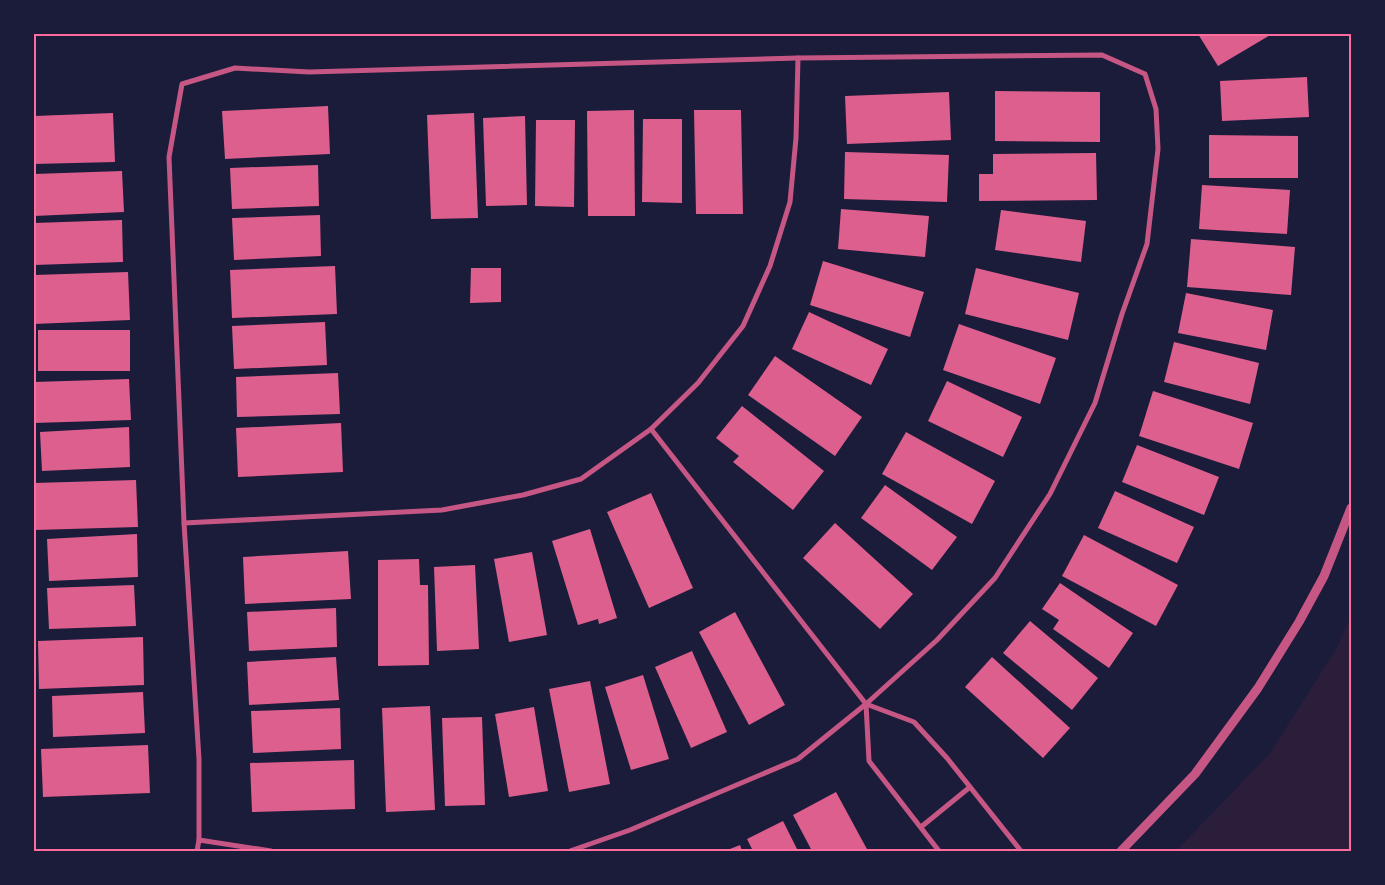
<svg xmlns="http://www.w3.org/2000/svg" width="1385" height="885" font-family="Inter,sans-serif">
  <style>
    .green { fill: #2a1e3b }
    .building { fill: #dd5f8e }
    .lines { fill: none; stroke-linecap: round; stroke-linejoin: round }
    .minor { stroke: #c65784; stroke-width: 5 }
    .tertiary { stroke: #c65784; stroke-width: 9 }
    .neatline { fill: none; stroke: #ff6b9d; stroke-width: 2 }
  </style>
  <rect width="100%" height="100%" fill="#1b1b3a"/>
  <path class="green" d="M 1351,617 L 1351,851 L 1176,851 L 1270,753 L 1336,649 Z"/>
  <g class="building">
    <path d="M 1198,34 L 1272,34 L 1218,66 Z"/>
    <path d="M 1307,77 L 1309,117 L 1222,121 L 1220,81 Z"/>
    <path d="M 995,91 L 1100,92 L 1100,142 L 995,141 Z"/>
    <path d="M 949,92 L 951,140 L 847,144 L 845,96 Z"/>
    <path d="M 328,106 L 330,154 L 225,159 L 222,111 Z"/>
    <path d="M 634,110 L 635,216 L 588,216 L 587,111 Z"/>
    <path d="M 694,110 L 741,110 L 743,214 L 696,214 Z"/>
    <path d="M 113,113 L 115,162 L 34,164 L 34,116 Z"/>
    <path d="M 474,113 L 478,218 L 431,219 L 427,115 Z"/>
    <path d="M 525,116 L 527,205 L 486,206 L 483,118 Z"/>
    <path d="M 643,119 L 682,119 L 682,203 L 642,202 Z"/>
    <path d="M 536,120 L 575,120 L 574,207 L 535,206 Z"/>
    <path d="M 1209,135 L 1298,136 L 1298,178 L 1209,178 Z"/>
    <path d="M 845,152 L 949,155 L 947,202 L 844,199 Z"/>
    <path d="M 1096,153 L 1097,200 L 979,201 L 979,174 L 993,174 L 993,154 Z"/>
    <path d="M 318,165 L 319,206 L 232,209 L 230,168 Z"/>
    <path d="M 122,171 L 124,212 L 34,216 L 34,174 Z"/>
    <path d="M 1202,185 L 1290,190 L 1287,234 L 1199,229 Z"/>
    <path d="M 841,209 L 929,216 L 925,257 L 838,249 Z"/>
    <path d="M 1001,210 L 1086,221 L 1081,262 L 995,250 Z"/>
    <path d="M 320,215 L 321,256 L 234,260 L 232,218 Z"/>
    <path d="M 122,220 L 123,262 L 34,265 L 34,223 Z"/>
    <path d="M 1191,239 L 1295,247 L 1291,295 L 1187,287 Z"/>
    <path d="M 823,261 L 924,292 L 910,337 L 810,305 Z"/>
    <path d="M 335,266 L 337,314 L 232,318 L 230,270 Z"/>
    <path d="M 471,268 L 501,268 L 501,302 L 470,303 Z"/>
    <path d="M 976,268 L 1079,293 L 1068,340 L 965,314 Z"/>
    <path d="M 128,272 L 130,320 L 34,324 L 34,275 Z"/>
    <path d="M 1186,293 L 1273,310 L 1266,350 L 1178,333 Z"/>
    <path d="M 809,312 L 888,349 L 871,385 L 792,349 Z"/>
    <path d="M 325,322 L 327,365 L 234,369 L 232,326 Z"/>
    <path d="M 959,324 L 1056,358 L 1040,404 L 943,370 Z"/>
    <rect x="38" y="330" width="92" height="41"/>
    <path d="M 1174,342 L 1259,363 L 1250,404 L 1164,382 Z"/>
    <path d="M 775,356 L 862,417 L 835,456 L 748,395 Z"/>
    <path d="M 338,373 L 340,414 L 237,417 L 236,377 Z"/>
    <path d="M 129,379 L 131,420 L 34,423 L 34,382 Z"/>
    <path d="M 947,381 L 1022,417 L 1003,457 L 928,421 Z"/>
    <path d="M 1153,391 L 1253,423 L 1239,469 L 1139,436 Z"/>
    <path d="M 742,406 L 824,471 L 793,510 L 733,462 L 739,456 L 716,438 Z"/>
    <path d="M 341,423 L 343,472 L 238,477 L 236,428 Z"/>
    <path d="M 129,427 L 130,467 L 42,471 L 40,432 Z"/>
    <path d="M 906,432 L 995,481 L 972,524 L 882,474 Z"/>
    <path d="M 1137,445 L 1219,477 L 1204,515 L 1122,482 Z"/>
    <path d="M 136,480 L 138,527 L 34,530 L 34,483 Z"/>
    <path d="M 885,485 L 957,537 L 932,570 L 861,518 Z"/>
    <path d="M 1115,491 L 1194,527 L 1177,563 L 1098,528 Z"/>
    <path d="M 651,493 L 693,588 L 649,608 L 607,512 Z"/>
    <path d="M 835,523 L 913,594 L 880,629 L 803,558 Z"/>
    <path d="M 590,529 L 617,618 L 599,624 L 598,619 L 578,625 L 552,541 Z"/>
    <path d="M 137,534 L 138,577 L 49,581 L 47,539 Z"/>
    <path d="M 1084,535 L 1178,585 L 1156,626 L 1062,576 Z"/>
    <path d="M 348,551 L 351,599 L 245,604 L 243,557 Z"/>
    <path d="M 532,552 L 547,635 L 509,642 L 494,559 Z"/>
    <path d="M 419,559 L 420,585 L 428,585 L 429,665 L 378,666 L 378,560 Z"/>
    <path d="M 475,565 L 479,649 L 437,651 L 434,567 Z"/>
    <path d="M 1060,583 L 1133,633 L 1109,668 L 1053,629 L 1059,620 L 1042,609 Z"/>
    <path d="M 134,585 L 136,626 L 49,629 L 47,588 Z"/>
    <path d="M 336,608 L 337,647 L 249,651 L 247,612 Z"/>
    <path d="M 735,612 L 785,705 L 749,725 L 699,632 Z"/>
    <path d="M 1030,621 L 1098,678 L 1072,710 L 1003,653 Z"/>
    <path d="M 143,637 L 144,685 L 39,689 L 38,641 Z"/>
    <path d="M 692,651 L 727,732 L 691,748 L 655,667 Z"/>
    <path d="M 336,657 L 339,700 L 249,705 L 247,662 Z"/>
    <path d="M 992,657 L 1070,728 L 1043,758 L 965,687 Z"/>
    <path d="M 643,675 L 669,759 L 631,770 L 605,687 Z"/>
    <path d="M 590,681 L 610,784 L 569,792 L 549,689 Z"/>
    <path d="M 143,692 L 145,733 L 53,737 L 52,696 Z"/>
    <path d="M 430,706 L 435,810 L 386,812 L 382,708 Z"/>
    <path d="M 534,707 L 548,791 L 509,797 L 495,714 Z"/>
    <path d="M 340,708 L 341,749 L 253,753 L 251,711 Z"/>
    <path d="M 482,717 L 485,805 L 445,806 L 442,718 Z"/>
    <path d="M 148,745 L 150,793 L 43,797 L 41,749 Z"/>
    <path d="M 354,760 L 355,809 L 252,812 L 250,763 Z"/>
    <path d="M 836,792 L 868,851 L 812,851 L 793,815 Z"/>
    <path d="M 783,821 L 798,851 L 753,851 L 747,839 Z"/>
    <path d="M 740,845 L 742,851 L 725,851 Z"/>
  </g>
  <g class="lines">
    <g class="minor">
      <path d="M 651,429 L 866,704 L 914,722 L 947,758 L 1021,851"/>
      <path d="M 184,523 L 442,510 L 523,495 L 581,479 L 651,429 L 698,383 L 743,326 L 770,266 L 790,202 L 796,138 L 798,58"/>
      <path d="M 866,704 L 869,761 L 939,851"/>
      <path d="M 921,827 L 970,787"/>
      <path d="M 199,840 L 271,851"/>
      <path d="M 197,851 L 199,840 L 199,759 L 184,523 L 169,157 L 182,84 L 235,68 L 309,72 L 798,58 L 1102,55 L 1145,74 L 1156,109 L 1158,149 L 1147,244 L 1122,314 L 1095,403 L 1050,494 L 995,578 L 937,640 L 866,704 L 798,759 L 630,830 L 570,851"/>
    </g>
    <path class="tertiary" d="M 1121,851 L 1195,774 L 1258,688 L 1299,622 L 1324,576 L 1351,508"/>
  </g>
  <rect width="1385" height="885" fill="none" stroke="#1b1b3a" stroke-width="70"/>
  <rect x="35" y="35" width="1315" height="815" class="neatline"/>
</svg>
